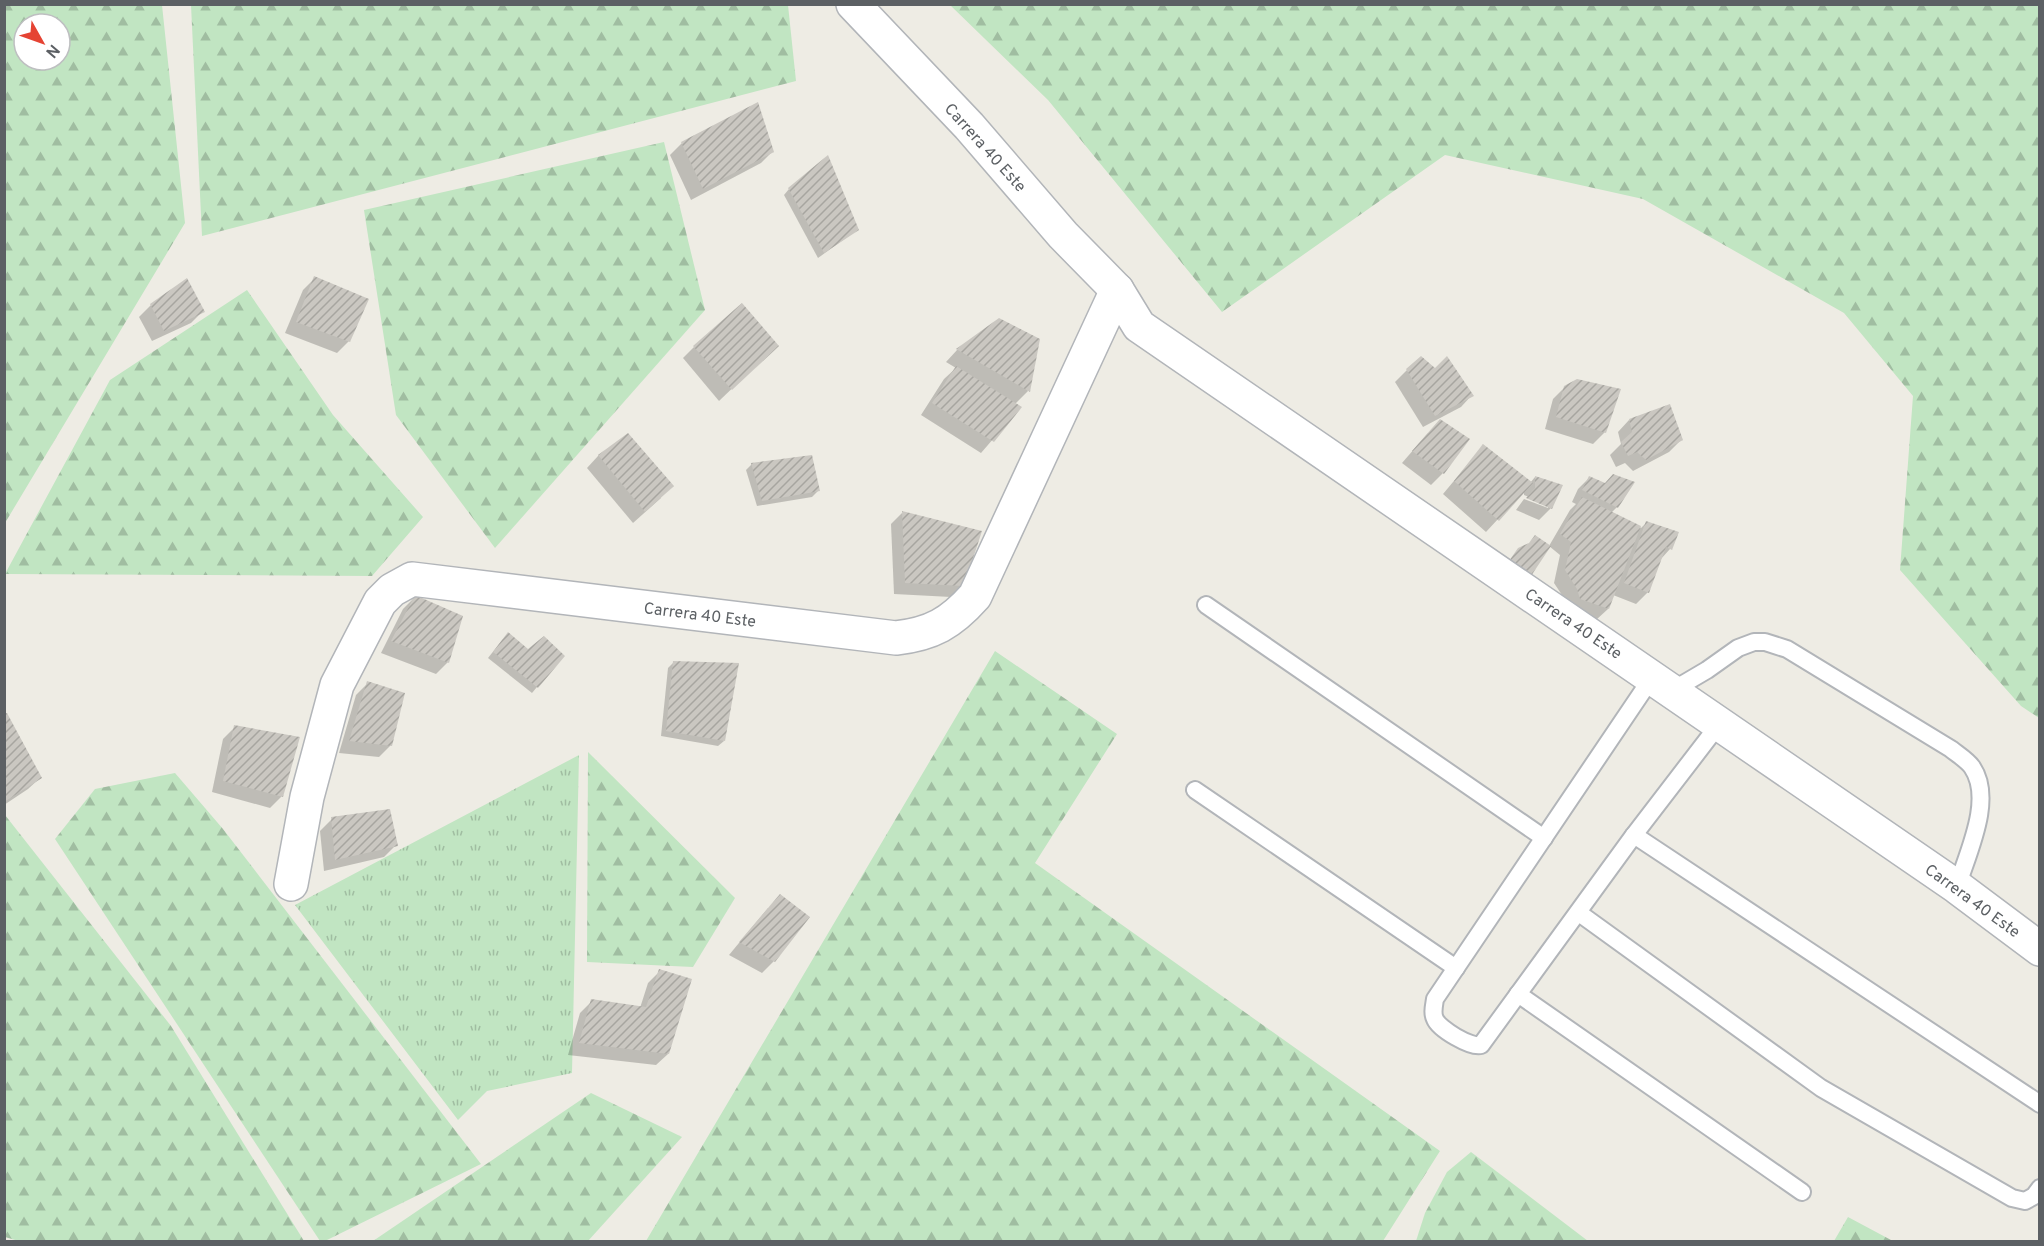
<svg xmlns="http://www.w3.org/2000/svg" width="2044" height="1246" font-family="Overpass,sans-serif">
  <style>
    .grass { fill: url(#grass-tufts) }
    .forest { fill: url(#forest-firs); fill-rule: evenodd }
    .shadow { fill: #0003 }
    .building { fill: url(#building-hatch) }
    .lines { fill: none; stroke-linecap: round; stroke-linejoin: round }
    .service-casing { stroke: #b2b5b9; stroke-width: 20 }
    .minor-casing { stroke: #b2b5b9; stroke-width: 36 }
    .tertiary-casing { stroke: #b2b5b9; stroke-width: 36 }
    .service { stroke: #fff; stroke-width: 16 }
    .minor { stroke: #fff; stroke-width: 33 }
    .tertiary { stroke: #fff; stroke-width: 33 }
    .labels { text-anchor: middle; stroke-width: 6; stroke-linejoin: round; paint-order: stroke }
    .street-label { font-size: 16px; fill: #5c6064; stroke: #fff }
  </style>
  <defs>
    <pattern id="grass-tufts" width="24" height="20" patternUnits="userSpaceOnUse" patternTransform="scale(1.5)"><rect width="24" height="20" fill="#c1e5c2"/><path d="M3 7l-1-3M5 7V3M7 7l1-3M15 17l-1-3M17 17v-4M19 17l1-3" fill="none" stroke="#a0bda1"/></pattern>
    <pattern id="forest-firs" width="22" height="20" patternUnits="userSpaceOnUse" patternTransform="scale(1.5)"><rect width="22" height="20" fill="#c1e5c2"/><path d="M5 1l3.5 6h-7zM16 11l3.5 6h-7z" fill="#a0bda1"/></pattern>
    <pattern id="building-hatch" width="6" height="6" patternUnits="userSpaceOnUse" patternTransform="scale(1.5)"><rect width="6" height="6" fill="#cac7c1"/><path d="M-1 1l2-2M0 6l6-6M5 7l2-2" fill="none" stroke="#a7a5a0"/></pattern>
  </defs>
  <rect width="100%" height="100%" fill="#eeece4"/>
  <path class="grass" d="M 579,755 L 572,1073 L 487,1091 L 458,1120 L 295,905 Z"/>
  <g class="forest">
    <path d="M 5,4 L 162,5 L 185,223 L 5,523 ZM 24,24 L 60,24 L 60,60 L 24,60 Z"/>
    <path d="M 191,5 L 788,5 L 796,81 L 202,236 Z"/>
    <path d="M 950,5 L 2039,5 L 2039,718 L 2021,706 L 1900,570 L 1913,396 L 1844,313 L 1643,199 L 1445,155 L 1222,312 L 1048,100 Z"/>
    <path d="M 664,142 L 705,310 L 495,548 L 396,415 L 364,210 Z"/>
    <path d="M 247,290 L 333,415 L 423,517 L 372,576 L 5,574 L 110,380 Z"/>
    <path d="M 995,651 L 1117,734 L 1035,863 L 1440,1151 L 1383,1241 L 646,1241 Z"/>
    <path d="M 588,752 L 735,898 L 693,967 L 587,962 Z"/>
    <path d="M 175,773 L 223,829 L 481,1164 L 325,1241 L 320,1241 L 55,839 L 95,789 Z"/>
    <path d="M 5,815 L 171,1026 L 304,1241 L 22,1242 L 5,1237 Z"/>
    <path d="M 591,1093 L 682,1137 L 588,1241 L 373,1241 Z"/>
    <path d="M 1471,1152 L 1588,1241 L 1416,1241 L 1425,1213 L 1447,1172 Z"/>
    <path d="M 1848,1217 L 1891,1240 L 1893,1241 L 1834,1241 Z"/>
  </g>
  <g class="shadow">
    <path d="M 682,143 L 772,152 L 761,163 L 691,200 L 670,155 Z"/>
    <path d="M 789,189 L 857,230 L 818,258 L 784,195 Z"/>
    <path d="M 315,278 L 349,341 L 337,353 L 285,333 L 303,290 Z"/>
    <path d="M 151,305 L 203,311 L 191,323 L 152,341 L 139,317 Z"/>
    <path d="M 1000,320 L 1028,391 L 1015,404 L 1020,408 L 981,453 L 921,415 L 944,379 L 956,368 L 946,362 L 957,350 Z"/>
    <path d="M 694,347 L 765,357 L 719,401 L 683,358 Z"/>
    <path d="M 1407,370 L 1472,395 L 1461,407 L 1423,427 L 1395,382 Z"/>
    <path d="M 1565,387 L 1605,432 L 1593,444 L 1545,429 L 1553,399 Z"/>
    <path d="M 1629,420 L 1681,440 L 1669,452 L 1633,471 L 1625,463 L 1616,467 L 1610,455 L 1621,444 L 1618,432 Z"/>
    <path d="M 1428,433 L 1443,473 L 1431,485 L 1402,463 Z"/>
    <path d="M 628,435 L 661,498 L 633,523 L 587,468 L 598,456 Z"/>
    <path d="M 1483,446 L 1530,483 L 1535,477 L 1551,508 L 1539,520 L 1516,510 L 1524,499 L 1548,508 L 1548,505 L 1524,495 L 1524,491 L 1486,532 L 1443,494 Z"/>
    <path d="M 752,464 L 818,491 L 812,497 L 757,506 L 746,470 Z"/>
    <path d="M 1590,477 L 1617,507 L 1611,513 L 1641,528 L 1646,523 L 1677,533 L 1670,549 L 1660,560 L 1648,592 L 1636,604 L 1613,595 L 1608,609 L 1596,620 L 1566,601 L 1554,583 L 1560,555 L 1549,546 L 1570,510 L 1576,504 L 1572,502 L 1578,489 Z"/>
    <path d="M 902,513 L 963,585 L 951,597 L 894,594 L 891,524 Z"/>
    <path d="M 415,597 L 448,662 L 436,674 L 381,653 L 403,609 Z"/>
    <path d="M 503,639 L 537,687 L 532,693 L 488,658 Z"/>
    <path d="M 674,662 L 724,741 L 718,746 L 661,736 L 668,668 Z"/>
    <path d="M 368,683 L 391,745 L 379,757 L 339,753 L 356,695 Z"/>
    <path d="M 4,716 L 40,778 L 28,789 L 4,805 Z"/>
    <path d="M 235,727 L 282,796 L 270,808 L 212,792 L 223,739 Z"/>
    <path d="M 332,819 L 396,845 L 384,857 L 324,871 L 320,831 Z"/>
    <path d="M 768,908 L 774,961 L 762,973 L 729,955 Z"/>
    <path d="M 660,971 L 668,1054 L 656,1065 L 568,1055 L 580,1013 L 592,1001 L 640,1008 L 648,983 Z"/>
  </g>
  <g class="building">
    <path d="M 758,102 L 774,152 L 703,189 L 681,142 Z"/>
    <path d="M 828,155 L 859,230 L 824,253 L 788,188 Z"/>
    <path d="M 314,276 L 369,299 L 350,342 L 296,322 Z"/>
    <path d="M 187,278 L 205,312 L 164,331 L 150,304 Z"/>
    <path d="M 742,303 L 779,346 L 732,390 L 693,346 Z"/>
    <path d="M 999,318 L 1040,339 L 1030,392 L 956,349 Z"/>
    <path d="M 1421,356 L 1435,368 L 1447,356 L 1474,396 L 1435,416 L 1406,369 Z"/>
    <path d="M 956,366 L 1022,407 L 994,442 L 932,403 Z"/>
    <path d="M 1577,379 L 1621,389 L 1606,433 L 1556,417 L 1564,386 Z"/>
    <path d="M 1670,404 L 1683,440 L 1646,460 L 1637,452 L 1628,456 L 1621,442 L 1632,432 L 1629,419 Z"/>
    <path d="M 1440,419 L 1470,439 L 1444,474 L 1412,451 Z"/>
    <path d="M 628,433 L 674,486 L 645,512 L 598,455 Z"/>
    <path d="M 1483,444 L 1533,483 L 1499,521 L 1454,481 Z"/>
    <path d="M 812,455 L 820,491 L 762,501 L 751,463 Z"/>
    <path d="M 1613,474 L 1635,482 L 1618,508 L 1582,490 L 1589,476 L 1605,483 Z"/>
    <path d="M 1535,476 L 1563,485 L 1552,509 L 1526,498 L 1535,488 Z"/>
    <path d="M 1582,497 L 1641,526 L 1609,609 L 1580,599 L 1577,589 L 1565,570 L 1571,542 L 1560,534 Z"/>
    <path d="M 902,511 L 982,531 L 964,586 L 905,583 Z"/>
    <path d="M 1646,521 L 1679,532 L 1672,550 L 1666,547 L 1649,593 L 1624,583 Z"/>
    <path d="M 1535,535 L 1551,546 L 1531,576 L 1509,561 L 1518,548 L 1529,543 Z"/>
    <path d="M 415,595 L 463,616 L 449,663 L 391,641 Z"/>
    <path d="M 508,632 L 528,649 L 544,636 L 565,656 L 538,688 L 493,652 Z"/>
    <path d="M 673,661 L 739,663 L 725,741 L 666,731 Z"/>
    <path d="M 367,681 L 405,693 L 392,746 L 349,741 Z"/>
    <path d="M 7,713 L 42,778 L 4,802 L 4,714 Z"/>
    <path d="M 234,725 L 300,737 L 283,797 L 223,781 Z"/>
    <path d="M 390,809 L 398,846 L 335,860 L 331,817 Z"/>
    <path d="M 780,894 L 810,917 L 775,962 L 739,942 Z"/>
    <path d="M 659,969 L 692,979 L 669,1054 L 579,1043 L 591,999 L 646,1007 Z"/>
  </g>
  <g class="lines">
    <defs>
      <g id="service">
        <path d="M 1206,605 L 1544,838"/>
        <path d="M 1653,676 L 1435,999 C 1434,1006 1432,1013 1435,1019 C 1439,1029 1471,1048 1481,1045 L 1634,835 L 1720,723"/>
        <path d="M 1673,690 L 1707,670 L 1738,648 L 1754,642 L 1765,642 L 1787,649 L 1951,749 C 1957,754 1967,760 1972,767 C 1994,799 1968,852 1957,887"/>
        <path d="M 1195,790 L 1456,968"/>
        <path d="M 1634,835 L 2040,1104"/>
        <path d="M 1579,913 L 1821,1088 L 2012,1198 L 2025,1201 L 2034,1196 L 2040,1188"/>
        <path d="M 1518,994 L 1802,1192"/>
      </g>
      <path id="minor" d="M 291,884 L 307,797 L 337,685 L 380,602 L 392,590 L 412,579 L 896,638 C 932,634 951,623 975,596 L 1117,290"/>
      <path id="tertiary" d="M 853,4 L 969,126 L 1063,235 L 1117,290 L 1139,326 L 1957,887 L 2040,949"/>
    </defs>
    <use href="#service" class="service-casing"/>
    <use href="#minor" class="minor-casing"/>
    <use href="#tertiary" class="tertiary-casing"/>
    <use href="#service" class="service"/>
    <use href="#minor" class="minor"/>
    <use href="#tertiary" class="tertiary"/>
  </g>
  <g class="labels">
    <g class="street-label">
      <text transform="translate(986 147) rotate(48)" y="6">Carrera 40 Este</text>
      <text transform="translate(700 614) rotate(7)" y="6">Carrera 40 Este</text>
      <text transform="translate(1574 623) rotate(34)" y="6">Carrera 40 Este</text>
      <text transform="translate(1973 900) rotate(36)" y="6">Carrera 40 Este</text>
    </g>
  </g>
  <rect width="2044" height="1246" fill="none" stroke="#5c6064" stroke-width="12"/>
  <g transform="translate(42 42) rotate(130)"><circle r="28" fill="#ffffff" stroke="#bebfc1" stroke-width="1.5"/>
  <path d="M0-4.5L10 22L0 15L-10 22Z" fill="#e54333"/>
  <text y="-9" font-size="16" font-weight="bold" text-anchor="middle" fill="#5c6064">N</text>
  </g>
</svg>
